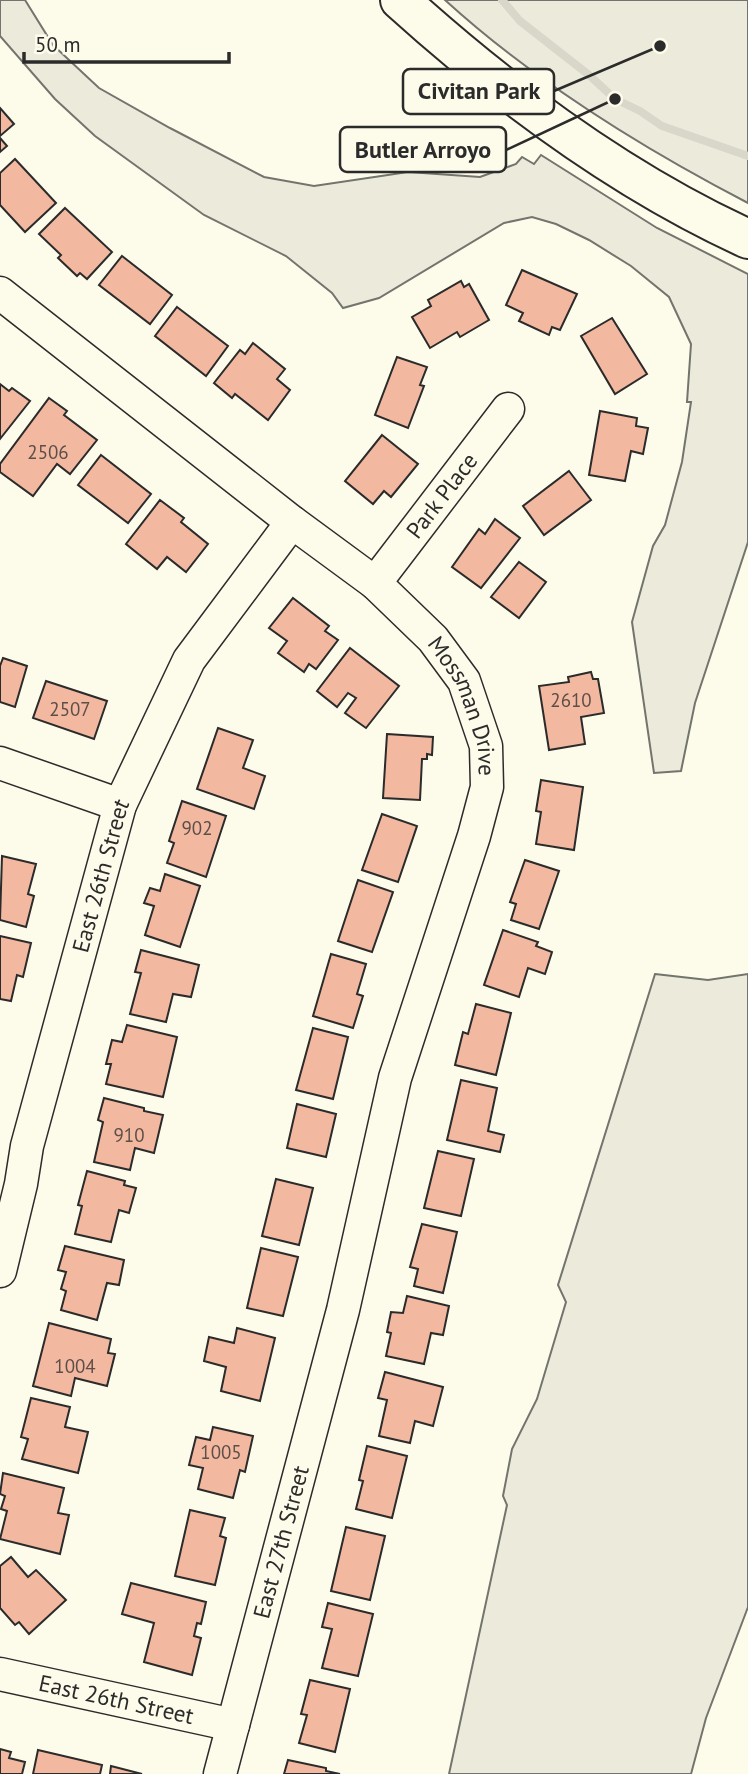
<svg xmlns="http://www.w3.org/2000/svg" width="748" height="1774" font-family="'PT Sans',sans-serif">
  <style>
    .green { fill: #ecebdb; stroke: #74746e; stroke-width: 2 }
    .lines { fill: none; stroke-linecap: round; stroke-linejoin: round }
    .stream { stroke: #d8d7c9; stroke-width: 8 }
    .building { fill: #f2b8a0; stroke: #2b2b2b; stroke-width: 2 }
    .minor-casing { stroke: #2b2b2b; stroke-width: 35 }
    .major-casing { stroke: #2b2b2b; stroke-width: 42 }
    .minor { stroke: #fdfbea; stroke-width: 32 }
    .major { stroke: #fdfbea; stroke-width: 38 }
    .labels { text-anchor: middle; stroke-width: 5; stroke-linejoin: round; paint-order: stroke }
    .number-label { font-size: 19px; fill: #5d4e48 }
    .street-label { font-size: 23px; fill: #2b2b2b; stroke: #fdfbea }
    .leader { fill: none; stroke: #2b2b2b; stroke-width: 2.5 }
    .callout-dot { fill: #2b2b2b; stroke: #fdfbea; stroke-width: 2.5 }
    .callout { fill: #fdfbea; stroke: #2b2b2b; stroke-width: 2.5 }
    .callout-label { font-size: 24px; text-anchor: middle; font-weight: bold; fill: #2b2b2b }
  </style>
  <rect width="100%" height="100%" fill="#fdfbea"/>
  <g class="green">
    <path d="M 0,0 L 25,0 L 53,45 L 99,88 L 170,128 L 264,177 L 314,186 L 408,172 L 480,177 L 516,164 L 522,157 L 534,164 L 541,155 L 657,228 L 748,274 L 748,542 L 695,703 L 681,771 L 654,773 L 632,622 L 653,546 L 665,525 L 682,462 L 691,402 L 687,402 L 691,344 L 669,297 L 631,266 L 589,240 L 556,224 L 532,217 L 504,223 L 379,298 L 343,308 L 332,293 L 286,256 L 204,215 L 95,136 L 55,99 L 0,36 Z"/>
    <path d="M 445,0 L 748,0 L 748,203 C 640,147 535,82 445,0 Z"/>
    <path d="M 655,974 L 708,980 L 748,974 L 748,1607 L 706,1718 L 691,1774 L 449,1774 L 507,1505 L 503,1496 L 512,1449 L 537,1399 L 566,1302 L 558,1285 Z"/>
  </g>
  <g class="lines">
    <path class="stream" d="M 502,0 L 520,21 L 589,75 L 615,99 L 640,111 L 662,126 L 748,156"/>
  </g>
  <g class="building">
    <path d="M 0,108 L 14,124 L 0,136 Z"/>
    <path d="M 0,138 L 7,146 L 0,152 Z"/>
    <path d="M 15,159 L 56,203 L 25,232 L 0,205 L 0,173 Z"/>
    <path d="M 65,208 L 112,252 L 87,279 L 80,273 L 77,276 L 58,258 L 61,255 L 39,234 Z"/>
    <path d="M 122,256 L 172,295 L 150,324 L 99,285 Z"/>
    <path d="M 522,270 L 577,294 L 560,330 L 552,327 L 549,335 L 519,321 L 523,313 L 506,305 Z"/>
    <path d="M 461,281 L 464,287 L 469,284 L 489,320 L 460,337 L 457,332 L 430,348 L 412,317 L 431,306 L 428,300 Z"/>
    <path d="M 177,307 L 228,346 L 206,376 L 155,336 Z"/>
    <path d="M 612,318 L 647,374 L 615,394 L 581,336 Z"/>
    <path d="M 253,343 L 285,369 L 277,379 L 290,390 L 268,420 L 235,394 L 232,398 L 214,383 L 240,350 L 245,354 Z"/>
    <path d="M 397,357 L 427,367 L 420,385 L 424,386 L 408,428 L 375,415 Z"/>
    <path d="M 0,384 L 9,391 L 12,388 L 30,401 L 0,439 Z"/>
    <path d="M 49,398 L 67,411 L 64,415 L 97,440 L 70,474 L 57,464 L 33,496 L 0,472 L 0,464 Z"/>
    <path d="M 600,411 L 637,418 L 636,426 L 648,428 L 643,454 L 631,451 L 625,481 L 589,475 Z"/>
    <path d="M 382,435 L 418,464 L 391,497 L 384,491 L 373,504 L 345,481 Z"/>
    <path d="M 101,455 L 151,494 L 128,523 L 78,485 Z"/>
    <path d="M 569,471 L 591,500 L 544,535 L 523,506 Z"/>
    <path d="M 160,500 L 184,518 L 181,522 L 208,544 L 186,572 L 167,557 L 157,569 L 126,544 Z"/>
    <path d="M 495,519 L 520,538 L 481,588 L 452,567 L 479,529 L 485,534 Z"/>
    <path d="M 519,562 L 546,582 L 519,618 L 491,597 Z"/>
    <path d="M 293,598 L 329,626 L 325,631 L 338,640 L 316,669 L 309,664 L 304,672 L 278,653 L 287,641 L 269,628 Z"/>
    <path d="M 350,648 L 399,686 L 366,728 L 345,713 L 356,698 L 348,693 L 337,707 L 317,691 Z"/>
    <path d="M 3,658 L 27,666 L 15,707 L 0,702 L 0,666 Z"/>
    <path d="M 591,672 L 593,679 L 598,679 L 604,713 L 581,717 L 585,744 L 549,750 L 539,686 L 569,682 L 568,677 Z"/>
    <path d="M 46,681 L 107,701 L 94,739 L 33,718 Z"/>
    <path d="M 218,728 L 253,740 L 243,768 L 265,776 L 254,809 L 197,789 Z"/>
    <path d="M 387,734 L 433,737 L 432,755 L 427,754 L 427,759 L 422,759 L 420,800 L 383,798 Z"/>
    <path d="M 541,780 L 583,787 L 574,850 L 536,844 L 541,812 L 536,811 Z"/>
    <path d="M 182,801 L 226,816 L 206,877 L 167,863 L 174,843 L 169,841 Z"/>
    <path d="M 382,814 L 417,826 L 398,882 L 362,870 Z"/>
    <path d="M 2,856 L 36,864 L 28,894 L 34,896 L 26,927 L 0,920 Z"/>
    <path d="M 525,860 L 559,871 L 539,929 L 511,920 L 516,904 L 510,902 Z"/>
    <path d="M 165,874 L 200,886 L 180,947 L 145,935 L 154,906 L 144,903 L 150,888 L 160,891 Z"/>
    <path d="M 358,880 L 393,892 L 372,952 L 338,941 Z"/>
    <path d="M 503,930 L 538,942 L 536,946 L 552,952 L 545,974 L 528,968 L 519,997 L 484,985 Z"/>
    <path d="M 0,936 L 31,943 L 23,977 L 17,975 L 11,1001 L 0,999 Z"/>
    <path d="M 141,950 L 199,965 L 191,997 L 173,994 L 166,1022 L 130,1014 L 141,973 L 135,972 Z"/>
    <path d="M 331,954 L 366,964 L 357,994 L 363,996 L 353,1028 L 313,1016 Z"/>
    <path d="M 476,1004 L 511,1013 L 496,1075 L 455,1065 L 463,1032 L 468,1034 Z"/>
    <path d="M 127,1025 L 177,1037 L 163,1097 L 106,1084 L 111,1064 L 106,1064 L 112,1040 L 122,1042 Z"/>
    <path d="M 313,1028 L 348,1037 L 333,1099 L 296,1090 Z"/>
    <path d="M 461,1080 L 497,1088 L 488,1131 L 504,1135 L 500,1152 L 447,1140 Z"/>
    <path d="M 104,1098 L 144,1108 L 144,1111 L 163,1115 L 154,1153 L 135,1148 L 130,1170 L 94,1162 L 103,1122 L 98,1120 Z"/>
    <path d="M 297,1104 L 336,1114 L 326,1157 L 287,1148 Z"/>
    <path d="M 438,1151 L 474,1159 L 461,1216 L 424,1208 Z"/>
    <path d="M 87,1171 L 125,1181 L 124,1185 L 136,1188 L 129,1213 L 119,1210 L 111,1242 L 75,1234 L 82,1206 L 78,1205 Z"/>
    <path d="M 276,1179 L 313,1188 L 299,1245 L 262,1236 Z"/>
    <path d="M 422,1224 L 457,1232 L 443,1293 L 414,1286 L 418,1269 L 410,1267 Z"/>
    <path d="M 65,1246 L 124,1260 L 119,1285 L 107,1283 L 97,1320 L 61,1310 L 66,1291 L 61,1289 L 66,1272 L 58,1270 Z"/>
    <path d="M 261,1248 L 298,1257 L 283,1316 L 247,1308 Z"/>
    <path d="M 407,1296 L 449,1306 L 443,1335 L 431,1333 L 424,1364 L 386,1356 L 391,1333 L 387,1332 L 391,1312 L 403,1313 Z"/>
    <path d="M 49,1323 L 111,1339 L 108,1353 L 115,1354 L 107,1386 L 75,1378 L 71,1396 L 33,1386 Z"/>
    <path d="M 237,1328 L 275,1338 L 260,1401 L 221,1391 L 226,1367 L 204,1361 L 209,1337 L 234,1343 Z"/>
    <path d="M 385,1372 L 443,1387 L 433,1426 L 415,1421 L 410,1443 L 379,1436 L 387,1400 L 378,1398 Z"/>
    <path d="M 31,1398 L 70,1407 L 65,1427 L 88,1432 L 78,1473 L 22,1459 L 28,1439 L 21,1437 Z"/>
    <path d="M 213,1427 L 253,1436 L 245,1472 L 240,1470 L 233,1498 L 198,1489 L 203,1468 L 189,1465 L 196,1437 L 210,1440 Z"/>
    <path d="M 367,1446 L 407,1456 L 392,1518 L 356,1509 L 363,1481 L 359,1480 Z"/>
    <path d="M 3,1473 L 64,1488 L 58,1513 L 69,1515 L 60,1554 L 0,1539 L 7,1511 L 1,1509 L 5,1496 L 0,1494 Z"/>
    <path d="M 190,1510 L 225,1518 L 220,1536 L 226,1538 L 215,1585 L 175,1576 Z"/>
    <path d="M 346,1527 L 385,1536 L 370,1600 L 331,1591 Z"/>
    <path d="M 11,1557 L 28,1577 L 36,1570 L 66,1600 L 29,1634 L 19,1622 L 15,1625 L 0,1608 L 0,1566 Z"/>
    <path d="M 131,1583 L 206,1602 L 201,1624 L 197,1623 L 194,1636 L 201,1638 L 192,1675 L 144,1662 L 154,1623 L 122,1614 Z"/>
    <path d="M 328,1603 L 373,1614 L 358,1676 L 322,1668 L 332,1629 L 322,1627 Z"/>
    <path d="M 310,1680 L 350,1689 L 335,1752 L 299,1743 L 307,1715 L 301,1714 Z"/>
    <path d="M 0,1749 L 11,1752 L 9,1758 L 25,1762 L 22,1774 L 0,1774 Z"/>
    <path d="M 38,1750 L 102,1765 L 100,1774 L 33,1774 Z"/>
    <path d="M 288,1760 L 326,1768 L 326,1771 L 340,1774 L 284,1774 Z"/>
    <path d="M 111,1766 L 142,1774 L 110,1774 Z"/>
  </g>
  <g class="lines">
    <defs>
      <g id="minor">
        <path id="s1" d="M 0,293 L 292,522 L 375,583 L 433,639 L 464,681 L 486,746 L 487,787 L 474,836 L 395,1078 L 343,1310 L 220,1774"/>
        <path id="s2" d="M 375,583 L 508,409"/>
        <path d="M 0,763 L 120,805"/>
        <path id="s3" d="M 0,1271 L 21,1184 L 27,1146 L 120,805 L 189,660 L 292,522"/>
        <path id="s4" d="M 0,1674 L 233,1725"/>
      </g>
      <path id="major" d="M 400,0 C 504,94 619,180 748,239"/>
    </defs>
    <use href="#minor" class="minor-casing"/>
    <use href="#major" class="major-casing"/>
    <use href="#minor" class="minor"/>
    <use href="#major" class="major"/>
  </g>
  <g class="labels">
    <g class="number-label">
      <text x="48" y="459">2506</text>
      <text x="571" y="707">2610</text>
      <text x="70" y="716">2507</text>
      <text x="197" y="835">902</text>
      <text x="129" y="1142">910</text>
      <text x="75" y="1373">1004</text>
      <text x="221" y="1459">1005</text>
    </g>
    <g class="street-label">
      <text dy="8" stroke="none"><textPath href="#s2" startOffset="110">Park Place</textPath></text>
      <text dy="8" stroke="none"><textPath href="#s1" startOffset="630">Mossman Drive</textPath></text>
      <text dy="8" stroke="none"><textPath href="#s3" startOffset="408">East 26th Street</textPath></text>
      <text transform="translate(281 1542) rotate(-75)" y="8">East 27th Street</text>
      <text dy="8" stroke="none"><textPath href="#s4" startOffset="119">East 26th Street</textPath></text>
    </g>
  </g>
  <path class="leader" d="M660 46L554 91M615 99L506 150"/>
  <g class="callout-dot">
    <circle cx="660" cy="46" r="7"/>
    <circle cx="615" cy="99" r="7"/>
  </g>
  <g class="callout">
    <rect x="403" y="69" width="151" height="45" rx="7"/>
    <rect x="340" y="127" width="166" height="45" rx="7"/>
  </g>
  <g class="callout-label">
    <text x="479" y="99">Civitan Park</text>
    <text x="423" y="158">Butler Arroyo</text>
  </g>
  <path d="M24 52v10h205v-10" fill="none" stroke="#2b2b2b" stroke-width="3.5"/>
  <text x="35" y="52" font-size="21" fill="#2b2b2b" stroke="#fdfbea" stroke-width="5" paint-order="stroke">50 m</text>
</svg>
